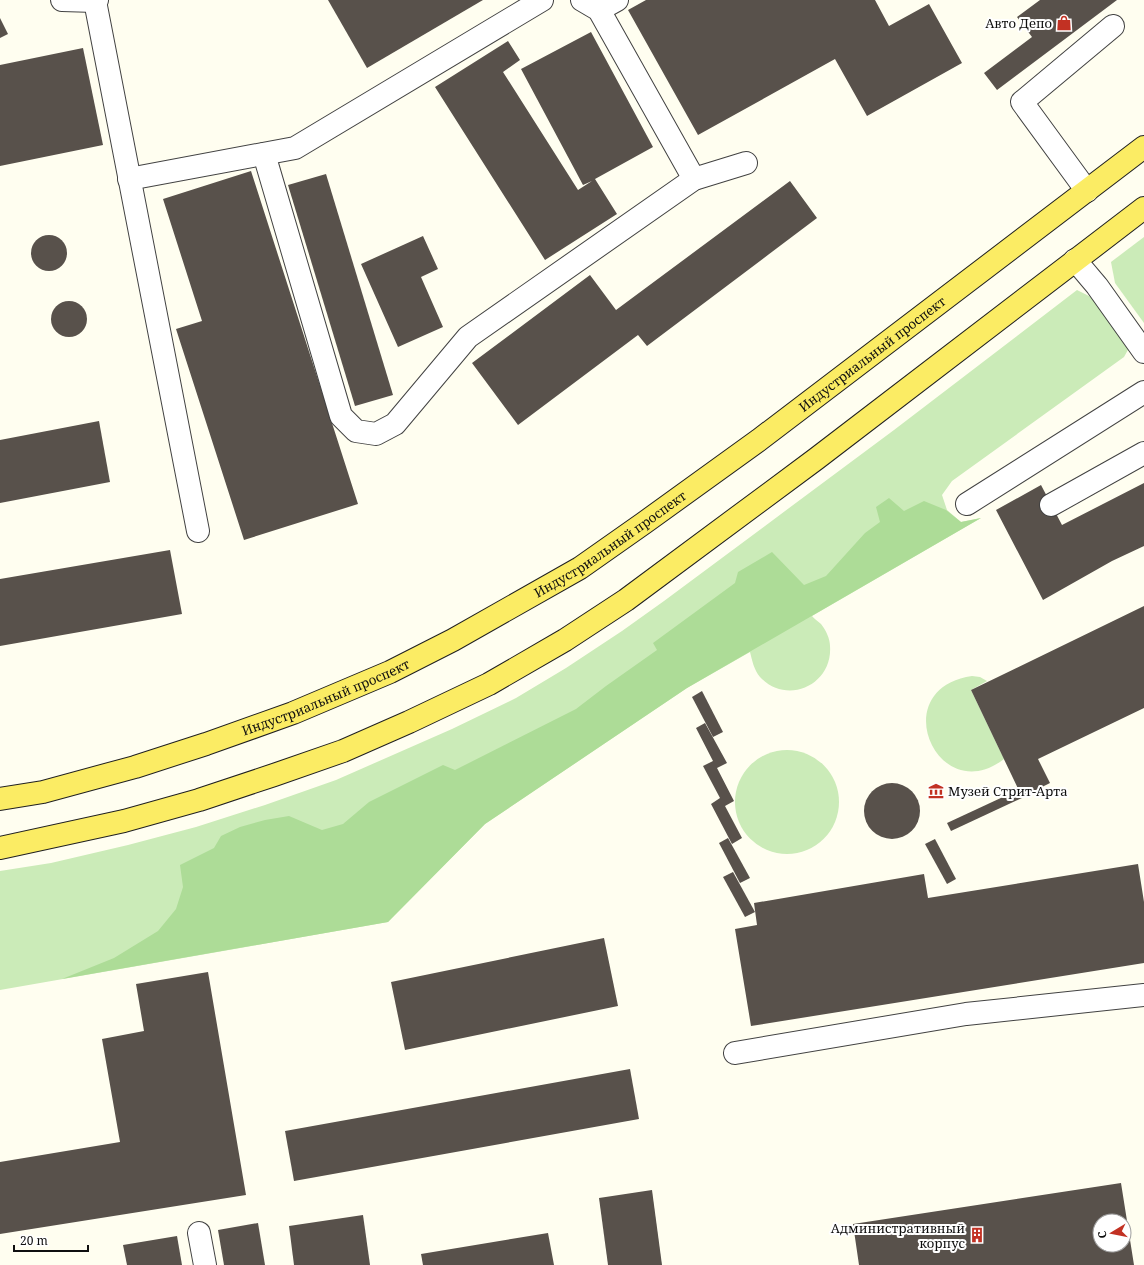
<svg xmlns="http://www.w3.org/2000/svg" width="1144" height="1265" font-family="'Noto Serif',serif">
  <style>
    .green { fill: #cbebb8 }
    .forest { fill: #addc97 }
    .building { fill: #58514b; fill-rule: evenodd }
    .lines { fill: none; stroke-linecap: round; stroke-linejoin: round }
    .minor-casing { stroke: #424242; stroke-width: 24 }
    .major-casing { stroke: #202020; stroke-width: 24 }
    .minor { stroke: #fff; stroke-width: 22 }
    .major { stroke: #fbec64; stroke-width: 22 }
    .labels { text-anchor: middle; stroke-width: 4; stroke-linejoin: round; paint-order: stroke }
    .poi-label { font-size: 13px; fill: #0f0f0f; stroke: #fff; text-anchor: end }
    .street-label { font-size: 13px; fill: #0f0f0f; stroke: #fff }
  </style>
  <rect width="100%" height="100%" fill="#fffef0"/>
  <g class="green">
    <path d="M 1144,237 L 1144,323 L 1115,283 L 1111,262 Z"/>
    <path d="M 1077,290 L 1091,297 L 1129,348 L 1124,357 L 952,481 L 942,495 L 947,510 L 961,522 L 981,518 L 812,616 C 814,619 818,621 821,624 C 826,630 830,639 830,646 C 833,685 787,706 760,677 C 754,670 752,660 750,652 L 687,688 L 485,824 L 388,922 L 0,990 L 0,871 L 51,863 L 128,845 L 196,827 L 265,805 L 336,780 L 452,729 L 516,698 L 566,668 L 622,631 L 664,601 L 894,430 Z"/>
    <path d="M 972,676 L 980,677 L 987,681 L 971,690 L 1004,759 C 938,810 884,689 972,676 Z"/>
    <circle cx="787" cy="802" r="52"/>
  </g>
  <path class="forest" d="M 889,498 L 904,511 L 924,501 L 946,510 L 961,522 L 981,518 L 687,688 L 485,824 L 388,922 L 62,979 L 114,958 L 158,931 L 176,909 L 183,887 L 180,865 L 214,848 L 221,836 L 240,827 L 265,820 L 289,816 L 322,830 L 343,824 L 369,802 L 443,765 L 455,770 L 576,709 L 606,686 L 657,650 L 653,643 L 735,583 L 738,572 L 772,552 L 804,585 L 826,576 L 865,533 L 880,522 L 876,507 Z"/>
  <g class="building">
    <path d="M 328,0 L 483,0 L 367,68 Z"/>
    <path d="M 646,0 L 875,0 L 889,26 L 929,4 L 962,63 L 867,116 L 835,59 L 698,135 L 628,10 Z"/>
    <path d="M 1040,0 L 1117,0 L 997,90 L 984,73 L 1032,37 L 1017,17 Z"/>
    <path d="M 0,18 L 8,34 L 0,38 Z"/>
    <path d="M 591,32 L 653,147 L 595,179 L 617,214 L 545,260 L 435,87 L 508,41 L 520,60 L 503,72 L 578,190 L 592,181 L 583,185 L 521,69 Z"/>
    <path d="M 83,48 L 103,145 L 0,166 L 0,65 Z"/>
    <path d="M 251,171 L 358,504 L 244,540 L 176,329 L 202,321 L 163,199 Z"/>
    <path d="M 326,174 L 393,395 L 355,406 L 288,185 Z"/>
    <path d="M 790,181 L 817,218 L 647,346 L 638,335 L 518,425 L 472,363 L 590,275 L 616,310 Z"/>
    <circle cx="49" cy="253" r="18"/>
    <path d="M 423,236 L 438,269 L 421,277 L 443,327 L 398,347 L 361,264 Z"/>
    <circle cx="69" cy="319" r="18"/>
    <path d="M 99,421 L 110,482 L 0,503 L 0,440 Z"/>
    <path d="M 1144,483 L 1144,546 L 1112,561 L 1043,600 L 996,510 L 1041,485 L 1062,525 Z"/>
    <path d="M 170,550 L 182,614 L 0,646 L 0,579 Z"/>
    <path d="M 1144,606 L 1144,708 L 1038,759 L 1050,783 L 1022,797 L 971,690 Z"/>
    <path d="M 702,691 L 723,732 L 713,737 L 692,697 Z"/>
    <path d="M 705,723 L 727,763 L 717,768 L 734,801 L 725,806 L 742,838 L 732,844 L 711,804 L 720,798 L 703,766 L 713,761 L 696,728 Z"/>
    <circle cx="892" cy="811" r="28"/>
    <path d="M 1018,790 L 1022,798 L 951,831 L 947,823 Z"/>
    <path d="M 728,838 L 750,878 L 740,883 L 719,843 Z"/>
    <path d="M 935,839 L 956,879 L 947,884 L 925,844 Z"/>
    <path d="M 1138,864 L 1144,902 L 1144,963 L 751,1026 L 735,929 L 757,925 L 754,903 L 924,874 L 928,898 Z"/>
    <path d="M 733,872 L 755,912 L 745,917 L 723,877 Z"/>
    <path d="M 604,938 L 618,1006 L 405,1050 L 391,982 Z"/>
    <path d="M 208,972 L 246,1195 L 0,1234 L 0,1162 L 120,1142 L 102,1039 L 144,1031 L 136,984 Z"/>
    <path d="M 630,1069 L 639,1119 L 294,1181 L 285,1131 Z"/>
    <path d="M 1121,1183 L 1134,1265 L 859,1265 L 853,1224 ZM 1100,1221 L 1124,1221 L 1124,1245 L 1100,1245 Z"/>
    <path d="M 652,1190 L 662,1265 L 608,1265 L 599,1198 Z"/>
    <path d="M 363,1215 L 370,1265 L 294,1265 L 289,1226 Z"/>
    <path d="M 258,1223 L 265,1265 L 224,1265 L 218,1230 Z"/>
    <path d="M 548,1233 L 554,1265 L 423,1265 L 421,1254 Z"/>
    <path d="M 177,1236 L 182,1265 L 127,1265 L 123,1245 Z"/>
  </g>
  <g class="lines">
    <defs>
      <g id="minor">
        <path d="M 62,0 L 95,1 L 97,0"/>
        <path d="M 582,0 L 599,10 L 694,179"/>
        <path d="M 95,1 L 198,531"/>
        <path d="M 599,10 L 617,0"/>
        <path d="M 264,154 L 341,416 L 356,431 L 376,434 L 395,424 L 468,337 L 694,179 L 746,163"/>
        <path d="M 129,179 L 295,148 L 542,0"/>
        <path d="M 1087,191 L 1022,102 L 1113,26"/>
        <path d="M 1075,260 L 1097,286 L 1144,352"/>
        <path d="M 967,504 L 1144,392"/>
        <path d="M 1051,505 L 1144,453"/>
        <path d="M 735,1053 L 966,1014 L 1144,995"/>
        <path d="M 199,1233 L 205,1265"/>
      </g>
      <g id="major">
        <path id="s1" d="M 0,799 L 43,792 L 135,767 L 206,744 L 293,713 L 390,672 L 453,640 L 580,568 L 644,523 L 759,440 L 1144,147"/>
        <path d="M 0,848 L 124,821 L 199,800 L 274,775 L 343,751 L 409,722 L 489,684 L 565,640 L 626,600 L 816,459 L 1144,208"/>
      </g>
    </defs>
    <use href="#minor" class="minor-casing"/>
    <use href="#major" class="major-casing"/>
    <use href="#minor" class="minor"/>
    <use href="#major" class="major"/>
  </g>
  <defs>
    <symbol id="shop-bare" viewBox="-9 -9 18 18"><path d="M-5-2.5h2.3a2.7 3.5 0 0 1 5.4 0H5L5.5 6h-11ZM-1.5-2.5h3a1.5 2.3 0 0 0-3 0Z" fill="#c23123" stroke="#fff" stroke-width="2.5" paint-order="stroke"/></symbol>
    <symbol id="museum-bare" viewBox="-9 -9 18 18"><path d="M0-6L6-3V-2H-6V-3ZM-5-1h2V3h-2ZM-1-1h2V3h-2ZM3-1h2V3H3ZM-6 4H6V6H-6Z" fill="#c23123" stroke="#fff" stroke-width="2.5" paint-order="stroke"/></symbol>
    <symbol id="building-bare" viewBox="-9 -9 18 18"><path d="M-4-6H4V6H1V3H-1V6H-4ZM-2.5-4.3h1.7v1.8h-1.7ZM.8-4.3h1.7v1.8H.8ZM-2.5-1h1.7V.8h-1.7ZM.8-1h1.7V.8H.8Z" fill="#c23123" stroke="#fff" stroke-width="2.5" paint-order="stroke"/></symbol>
  </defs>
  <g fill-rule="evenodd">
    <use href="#shop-bare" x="1053" y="12" width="22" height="22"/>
    <use href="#museum-bare" x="925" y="780" width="22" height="22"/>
    <use href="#building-bare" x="966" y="1224" width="22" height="22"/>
  </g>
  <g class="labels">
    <g class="poi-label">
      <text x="1052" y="28">Авто Депо</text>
      <text x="948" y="796" text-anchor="start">Музей Стрит-Арта</text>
      <text x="965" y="1233">Административный<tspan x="965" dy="15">корпус</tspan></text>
    </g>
    <g class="street-label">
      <text dy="5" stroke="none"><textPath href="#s1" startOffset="990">Индустриальный проспект</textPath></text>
      <text dy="5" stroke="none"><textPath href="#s1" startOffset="666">Индустриальный проспект</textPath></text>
      <text dy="5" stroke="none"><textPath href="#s1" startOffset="342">Индустриальный проспект</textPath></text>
    </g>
  </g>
  <g transform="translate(1112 1233) rotate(260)"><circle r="19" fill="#ffffff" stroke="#9f9f9f"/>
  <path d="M0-3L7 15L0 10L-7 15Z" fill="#c23123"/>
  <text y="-6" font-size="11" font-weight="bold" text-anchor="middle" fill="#0f0f0f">С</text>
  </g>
  <path d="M14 1245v6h74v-6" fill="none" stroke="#0f0f0f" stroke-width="2"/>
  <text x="20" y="1245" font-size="12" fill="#0f0f0f" stroke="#ffffff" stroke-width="3" paint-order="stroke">20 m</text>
</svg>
